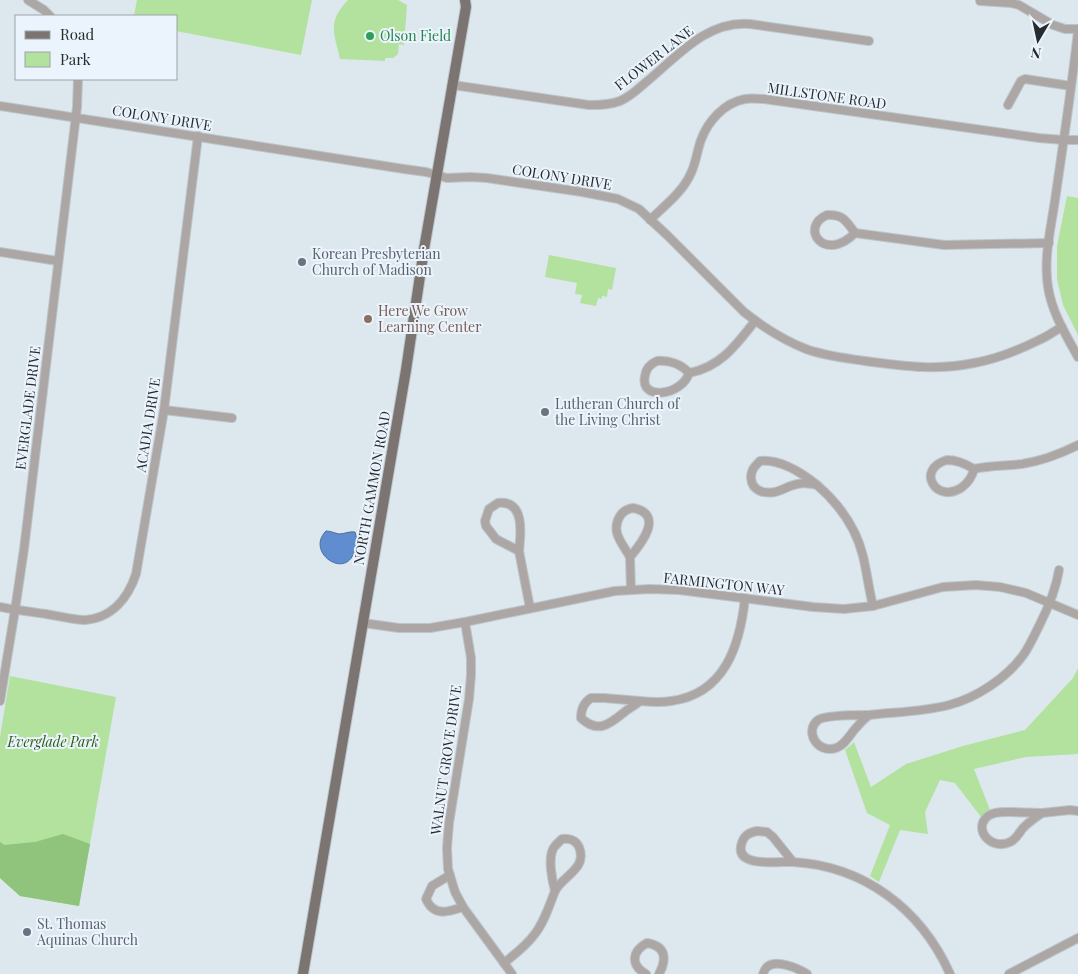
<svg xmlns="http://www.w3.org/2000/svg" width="1078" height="974" font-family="'Playfair Display',serif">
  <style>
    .green { fill: #b2e29e }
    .forest { fill: #90c37b }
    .water { fill: #608cd0; stroke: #4f6f9f }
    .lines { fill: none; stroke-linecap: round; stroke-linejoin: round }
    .minor-casing { stroke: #bcc5cb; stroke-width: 10 }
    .major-casing { stroke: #bcc5cb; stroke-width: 12 }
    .minor { stroke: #aca7a5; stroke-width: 8 }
    .major { stroke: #7c7470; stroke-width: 10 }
    .leisure-dot { fill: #2e9e5b; stroke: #ebf4fc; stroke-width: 2 }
    .worship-dot { fill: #6b7280; stroke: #ebf4fc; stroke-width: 2 }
    .education-dot { fill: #8d6e63; stroke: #ebf4fc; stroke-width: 2 }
    .labels { text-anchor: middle; stroke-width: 4; stroke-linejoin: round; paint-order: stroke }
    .leisure-label { font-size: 14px; fill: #27864d; stroke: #ebf4fc; text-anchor: start }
    .street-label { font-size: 14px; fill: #282b2e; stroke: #ebf4fc }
    .worship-label { font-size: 14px; fill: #5b616d; stroke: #ebf4fc; text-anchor: start }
    .education-label { font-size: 14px; fill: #785e54; stroke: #ebf4fc; text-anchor: start }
    .park-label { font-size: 14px; font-style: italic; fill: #2c5b13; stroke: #ebf4fc }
  </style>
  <rect width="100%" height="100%" fill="#dde7ee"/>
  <g class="green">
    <path d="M 137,0 L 312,0 L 301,55 L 176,31 L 176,16 L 134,16 Z"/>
    <path d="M 348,0 L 398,0 L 407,5 L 404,45 L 399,44 L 398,54 L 393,58 L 385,58 L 385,61 L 340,59 C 334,32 327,22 348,0 Z"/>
    <path d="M 1067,196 L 1078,198 L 1078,335 L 1063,305 L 1057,279 L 1057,246 Z"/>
    <path d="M 549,255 L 616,268 L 612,290 L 608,289 L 607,297 L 602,296 L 602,299 L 598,298 L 596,306 L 580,303 L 582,295 L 575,294 L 577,283 L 545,277 Z"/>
    <path d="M 1078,668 L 1078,754 L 1026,757 L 974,769 L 990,810 L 981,817 L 955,783 L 940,780 L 925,812 L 928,834 L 900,830 L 879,882 L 870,876 L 890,825 L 867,813 L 845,750 L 854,742 L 871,787 L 906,764 L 963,746 L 1025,730 L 1073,678 Z"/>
    <path d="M 10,676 L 116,697 L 79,906 L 20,896 L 0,878 L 0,737 Z"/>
  </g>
  <path class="forest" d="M 63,834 L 90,844 L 79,906 L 20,896 L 0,878 L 0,842 L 4,845 L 35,842 Z"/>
  <path class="water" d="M 326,531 C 331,531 334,533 339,534 C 345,534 349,531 355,532 C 358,541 357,547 353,555 C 342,578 306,551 326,531 Z"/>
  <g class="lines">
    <defs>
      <g id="minor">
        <path d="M 28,0 L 44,10 L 50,16"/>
        <path d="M 980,1 L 1011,3 L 1019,5 L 1053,25 L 1065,29 L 1078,29"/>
        <path d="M 1078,31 C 1072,85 1064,139 1056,193 C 1052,224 1043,256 1048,287 C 1052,313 1066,335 1078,357"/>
        <path d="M 453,85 L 589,105 C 600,105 610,105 620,101 C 630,97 637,90 645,83 C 676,58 706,20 750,24 L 869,41"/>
        <path d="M 1008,105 L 1021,81 L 1025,79 L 1071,86"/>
        <path d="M 0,106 L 404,169 L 426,172 L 447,178 L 470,177 L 487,178 L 582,192 L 618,199 L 639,209 L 668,236 L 744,312 C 763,327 783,340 806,349 C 825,356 845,358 865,361 C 904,366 936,371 974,363 C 996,359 1019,350 1039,340 C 1047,337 1054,331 1062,327"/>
        <path d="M 827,215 C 843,214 846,221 855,233 C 824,264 799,227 827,215 Z"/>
        <path d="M 650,220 C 664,206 683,192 691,173 C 696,163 697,151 701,140 C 708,121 724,103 745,99 C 751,98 758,99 764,99 L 1039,138 L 1064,140 L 1078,140"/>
        <path d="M 855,233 L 944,245 L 1049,243"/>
        <path d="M 0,252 L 58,261"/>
        <path d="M 657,361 C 669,360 681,364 689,373 C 682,396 639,401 645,376 C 646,368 650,364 657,361 Z"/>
        <path d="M 689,373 C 721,367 737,344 755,321"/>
        <path d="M 164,410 L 232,418"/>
        <path d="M 947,460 C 958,460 966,464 974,469 C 972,478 968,483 961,488 C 936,504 915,469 947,460 Z"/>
        <path d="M 760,461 C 781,459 802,473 817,485 C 811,484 804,482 798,484 C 790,485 783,490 775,492 C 764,494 752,491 751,478 C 751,470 754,467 760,461 Z"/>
        <path d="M 974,469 C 990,465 1006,466 1022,464 C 1042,461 1060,454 1078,445"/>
        <path d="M 817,485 C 839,504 856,528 863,556 C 867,573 869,590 873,606"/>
        <path d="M 498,503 C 525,500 521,533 519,551 L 496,539 L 486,526 L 485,521 L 489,509 Z"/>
        <path d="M 633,508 C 665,514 641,544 630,557 C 623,544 610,532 620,516 C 623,511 627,509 633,508 Z"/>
        <path d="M 519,551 L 530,608"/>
        <path d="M 630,557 L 631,590"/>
        <path d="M 0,607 C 15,610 31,612 46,614 C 59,616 72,620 85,620 C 112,618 128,598 136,574 L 164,410 L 198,136"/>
        <path d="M 465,622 L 471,658 L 471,675 L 469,699 L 449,823 L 447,848 L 448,869 L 455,892 L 463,907 L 512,974"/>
        <path d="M 363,623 L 399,628 L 430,628 L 465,622 L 615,591 L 650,589 L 679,590 L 813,607 L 844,609 L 873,606 L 943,587 L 976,585 L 1000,587 L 1026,593 L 1078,615"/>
        <path d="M 591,698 L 604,698 L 640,701 C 636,705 631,707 627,710 C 611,723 599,735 581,718 C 581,710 583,703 591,698 Z"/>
        <path d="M 0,701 L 15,610 L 24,549 L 77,107 L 78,79"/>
        <path d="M 640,701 C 650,702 661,703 671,701 C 725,694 740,645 745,598"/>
        <path d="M 869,715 C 895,712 922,712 949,705 C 976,698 1007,678 1024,654 C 1030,645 1035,634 1040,624 C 1049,606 1056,589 1059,570"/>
        <path d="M 869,715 C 864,719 859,724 855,729 C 849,736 845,745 836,748 C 817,754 804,731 818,720 C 825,715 858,715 869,715 Z"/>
        <path d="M 1011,812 L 1042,813 C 1036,817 1029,822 1024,827 C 1019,832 1017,839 1010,842 C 991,851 972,829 988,816 C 994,811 1005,812 1011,812 Z"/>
        <path d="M 1042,813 L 1070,810 L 1078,811"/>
        <path d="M 757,831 L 767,832 L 773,837 L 793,862 C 780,861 737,868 741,846 C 743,836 748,833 757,831 Z"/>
        <path d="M 562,839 C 569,838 576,840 579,847 C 588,869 562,876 555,891 C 552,880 548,859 553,849 C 555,845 559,842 562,839 Z"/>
        <path d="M 793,862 C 864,866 921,909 950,974"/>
        <path d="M 450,875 L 432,886 L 426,899 C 434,917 448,912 463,907"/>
        <path d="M 504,963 C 515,954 526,946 534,935 C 544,923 549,906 555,891"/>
        <path d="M 646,974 C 630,965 632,951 647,943 C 666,946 667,959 659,974"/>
        <path d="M 763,974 C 764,971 765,969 767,967 C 776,959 798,968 807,974"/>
        <path d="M 1009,974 L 1078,938"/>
      </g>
      <path id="major" d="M 303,974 L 406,370 L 424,249 L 466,7 L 465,0"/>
    </defs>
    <use href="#minor" class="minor-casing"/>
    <use href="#major" class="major-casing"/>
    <use href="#minor" class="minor"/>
    <use href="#major" class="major"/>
  </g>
  <circle class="leisure-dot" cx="370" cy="36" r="5"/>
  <g class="worship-dot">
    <circle cx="302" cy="262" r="5"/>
    <circle cx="545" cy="412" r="5"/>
    <circle cx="27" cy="932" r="5"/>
  </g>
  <circle class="education-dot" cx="368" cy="319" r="5"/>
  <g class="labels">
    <g class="leisure-label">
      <text x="380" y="41">Olson Field</text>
    </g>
    <g class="street-label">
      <text transform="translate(654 58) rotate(-38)" y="5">FLOWER LANE</text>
      <text transform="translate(827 96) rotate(8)" y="5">MILLSTONE ROAD</text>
      <text transform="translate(162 118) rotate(9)" y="5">COLONY DRIVE</text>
      <text transform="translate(562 177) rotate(9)" y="5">COLONY DRIVE</text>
      <text transform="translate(28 408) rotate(-83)" y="5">EVERGLADE DRIVE</text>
      <text transform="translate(148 425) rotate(-81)" y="5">ACADIA DRIVE</text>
      <text transform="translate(372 488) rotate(-80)" y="5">NORTH GAMMON ROAD</text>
      <text transform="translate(724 584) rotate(6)" y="5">FARMINGTON WAY</text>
      <text transform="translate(446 760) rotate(-82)" y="5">WALNUT GROVE DRIVE</text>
    </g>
    <g class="worship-label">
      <text x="312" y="259">Korean Presbyterian<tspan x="312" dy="16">Church of Madison</tspan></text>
      <text x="555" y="409">Lutheran Church of<tspan x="555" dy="16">the Living Christ</tspan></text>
      <text x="37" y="929">St. Thomas<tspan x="37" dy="16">Aquinas Church</tspan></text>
    </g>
    <g class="education-label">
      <text x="378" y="316">Here We Grow<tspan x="378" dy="16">Learning Center</tspan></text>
    </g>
    <g class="park-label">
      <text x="53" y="747">Everglade Park</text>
    </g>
  </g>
  <rect x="15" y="15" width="162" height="65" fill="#ebf4fc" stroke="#9da4aa"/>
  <rect x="25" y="31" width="25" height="8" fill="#7c7470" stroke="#9da4aa"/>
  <text x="60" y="40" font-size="15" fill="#282b2e">Road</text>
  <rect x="25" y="52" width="25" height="15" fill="#b2e29e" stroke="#9da4aa"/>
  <text x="60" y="65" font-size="15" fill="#282b2e">Park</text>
  <g transform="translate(1038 40) rotate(189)" stroke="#ebf4fc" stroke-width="4" paint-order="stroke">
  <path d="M0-4L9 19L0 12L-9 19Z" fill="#282b2e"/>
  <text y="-8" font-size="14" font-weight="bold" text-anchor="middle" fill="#282b2e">N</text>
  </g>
</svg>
